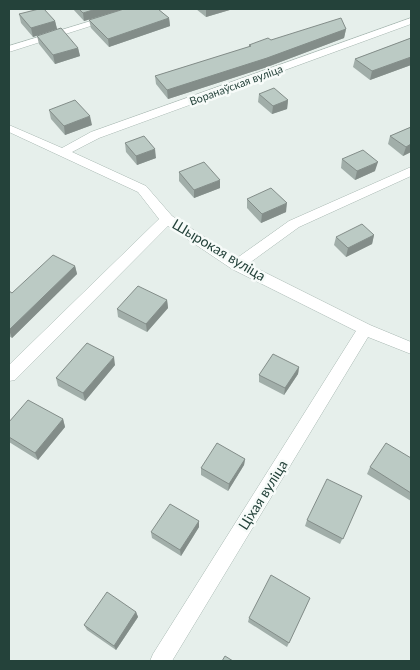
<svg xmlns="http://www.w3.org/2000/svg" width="420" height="670" font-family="Lato,sans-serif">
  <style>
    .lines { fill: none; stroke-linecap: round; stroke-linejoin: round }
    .street-casing { stroke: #a8b8b2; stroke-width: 1 }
    .street { fill: #fff; fill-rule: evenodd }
    .wall { fill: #a1aea9 }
    .shaded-wall { fill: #838d89 }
    .building { fill: #bbcac4; stroke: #838d89 }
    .labels { text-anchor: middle; stroke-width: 5; stroke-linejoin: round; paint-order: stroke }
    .far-street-label { font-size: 11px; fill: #24423a; stroke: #f7fbf9 }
    .street-label { font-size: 14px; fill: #24423a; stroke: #f7fbf9 }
  </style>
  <rect width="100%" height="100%" fill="#e6efeb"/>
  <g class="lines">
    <defs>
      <g id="street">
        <path d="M 130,9 L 144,9 L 9,52 L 9,46 Z"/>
        <path d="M 411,18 L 411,24 L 99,138 L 72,152 L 146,186 L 172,216 L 237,258 L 289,221 L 411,167 L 411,176 L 299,227 L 248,264 L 370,325 L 411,342 L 411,354 L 368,337 L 172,661 L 150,661 L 153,654 L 356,331 L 232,269 L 168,226 L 15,380 L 9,381 L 9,365 L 159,219 L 138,192 L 9,132 L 9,125 L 62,148 L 91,132 Z"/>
      </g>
    </defs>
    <use href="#street" class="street-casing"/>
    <use href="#street" class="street"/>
  </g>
  <g class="wall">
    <path d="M 73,9 L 158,9 L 169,18 L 170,26 L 109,47 L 91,28 L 89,20 L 111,13 L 84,21 Z"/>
    <path d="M 196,9 L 233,9 L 206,17 Z"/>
    <path d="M 19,14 L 55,21 L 57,29 L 33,37 L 21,23 Z"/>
    <path d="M 346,29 L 344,38 L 267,67 L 168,99 L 156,84 L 155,76 L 249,47 L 249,45 L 271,40 Z"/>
    <path d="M 37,36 L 78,48 L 80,56 L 55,64 L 39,44 Z"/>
    <path d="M 411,38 L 411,65 L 370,80 L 353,67 L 355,59 Z"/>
    <path d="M 259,94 L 288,100 L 287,109 L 272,114 L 258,102 Z"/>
    <path d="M 49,110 L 92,125 L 65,135 L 51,119 Z"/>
    <path d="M 411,127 L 411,152 L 403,156 L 388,144 L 390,136 Z"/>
    <path d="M 125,143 L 156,158 L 137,165 L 126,152 Z"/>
    <path d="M 342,159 L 375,171 L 355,180 L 341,168 Z"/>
    <path d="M 179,172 L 220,188 L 194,198 L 179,181 Z"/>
    <path d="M 247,199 L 286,212 L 261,223 L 247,208 Z"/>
    <path d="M 374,235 L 372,244 L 346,257 L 334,245 L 336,237 Z"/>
    <path d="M 75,266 L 77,274 L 12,338 L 9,336 L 9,291 L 12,293 Z"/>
    <path d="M 167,300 L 168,308 L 147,332 L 118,317 L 117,309 Z"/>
    <path d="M 115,365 L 85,401 L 58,386 L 56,378 Z"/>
    <path d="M 299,367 L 298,374 L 284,395 L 259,382 L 259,375 Z"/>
    <path d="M 63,419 L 65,427 L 38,460 L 9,442 L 9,422 Z"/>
    <path d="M 411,458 L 411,501 L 367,474 L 370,467 Z"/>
    <path d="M 245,459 L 244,465 L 228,491 L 201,475 L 201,468 Z"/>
    <path d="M 362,496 L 340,544 L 305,526 L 307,520 Z"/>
    <path d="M 199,521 L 199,527 L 181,556 L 152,538 L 151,532 Z"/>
    <path d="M 310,598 L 287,647 L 248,622 L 249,618 Z"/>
    <path d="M 136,612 L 138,617 L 116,650 L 87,630 L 84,625 Z"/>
  </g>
  <g class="shaded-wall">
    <path d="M 96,9 L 124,9 L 84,21 L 83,13 Z"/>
    <path d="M 206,9 L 233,9 L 206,17 Z"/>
    <path d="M 169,18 L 170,26 L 109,47 L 108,39 Z"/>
    <path d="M 55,21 L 57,29 L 33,37 L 31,28 Z"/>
    <path d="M 346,29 L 344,38 L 267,67 L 168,99 L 167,90 Z"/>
    <path d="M 78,48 L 80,56 L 55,64 L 53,55 Z"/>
    <path d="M 411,57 L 411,65 L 370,80 L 372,71 Z"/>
    <path d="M 288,100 L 287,109 L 272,114 L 273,106 Z"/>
    <path d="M 90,116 L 92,125 L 65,135 L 64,126 Z"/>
    <path d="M 411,144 L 411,152 L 403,156 L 406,147 Z"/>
    <path d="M 155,149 L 156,158 L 137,165 L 136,156 Z"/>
    <path d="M 378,162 L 375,171 L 355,180 L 357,171 Z"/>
    <path d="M 220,180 L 220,188 L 194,198 L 194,190 Z"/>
    <path d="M 287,203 L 286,212 L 261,223 L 262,214 Z"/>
    <path d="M 374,235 L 372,244 L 346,257 L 348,248 Z"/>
    <path d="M 75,266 L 77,274 L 12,338 L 9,330 Z"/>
    <path d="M 167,300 L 168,308 L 147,332 L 146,324 Z"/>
    <path d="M 114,357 L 115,365 L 85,401 L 83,393 Z"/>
    <path d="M 299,367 L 298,374 L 284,395 L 285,388 Z"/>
    <path d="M 63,419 L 65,427 L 38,460 L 35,453 Z"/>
    <path d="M 245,459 L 244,465 L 228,491 L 229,484 Z"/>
    <path d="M 199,521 L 199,527 L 181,556 L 180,550 Z"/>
    <path d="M 136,612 L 138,617 L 116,650 L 114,646 Z"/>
  </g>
  <g class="building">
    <path d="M 39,9 L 44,9 L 55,21 L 31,28 L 19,14 Z"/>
    <path d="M 79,9 L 96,9 L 83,13 Z"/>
    <path d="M 124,9 L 158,9 L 169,18 L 108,39 L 89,20 Z"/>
    <path d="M 341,18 L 346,29 L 267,58 L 167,90 L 155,76 L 251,46 L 249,45 L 268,38 L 271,40 Z"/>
    <path d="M 61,28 L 78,48 L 53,55 L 37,36 Z"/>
    <path d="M 411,38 L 411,57 L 372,71 L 355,59 Z"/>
    <path d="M 274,88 L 288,100 L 273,106 L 259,94 Z"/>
    <path d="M 75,100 L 90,116 L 64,126 L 49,110 Z"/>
    <path d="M 411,127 L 411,144 L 406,147 L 390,136 Z"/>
    <path d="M 144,136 L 155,149 L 136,156 L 125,143 Z"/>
    <path d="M 363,150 L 378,162 L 357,171 L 342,159 Z"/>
    <path d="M 204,162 L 220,180 L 194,190 L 179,172 Z"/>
    <path d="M 271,188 L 287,203 L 262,214 L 247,199 Z"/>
    <path d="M 362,224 L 374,235 L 348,248 L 336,237 Z"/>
    <path d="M 53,255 L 75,266 L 9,330 L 9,291 L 12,293 Z"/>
    <path d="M 138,286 L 167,300 L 146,324 L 117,309 Z"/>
    <path d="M 87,343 L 114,357 L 83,393 L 56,378 Z"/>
    <path d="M 273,354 L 299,367 L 285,388 L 259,375 Z"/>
    <path d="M 28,400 L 63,419 L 35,453 L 9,437 L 9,422 Z"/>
    <path d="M 217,443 L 245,459 L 229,484 L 201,468 Z"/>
    <path d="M 386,443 L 411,458 L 411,493 L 370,467 Z"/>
    <path d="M 327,479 L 362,496 L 343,539 L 307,520 Z"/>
    <path d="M 170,504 L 199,521 L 180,550 L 151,532 Z"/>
    <path d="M 271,575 L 310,598 L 289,643 L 249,618 Z"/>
    <path d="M 107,592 L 136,612 L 114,646 L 84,625 Z"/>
    <path d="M 225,656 L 233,661 L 222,661 Z"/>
  </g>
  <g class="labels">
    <g class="far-street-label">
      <text transform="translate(236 85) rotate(-20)" y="4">Воранаўская вуліца</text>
    </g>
    <g class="street-label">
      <text transform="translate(219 250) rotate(31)" y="5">Шырокая вуліца</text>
      <text transform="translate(263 495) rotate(-58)" y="5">Ціхая вуліца</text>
    </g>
  </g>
  <rect width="420" height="670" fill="none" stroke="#24423a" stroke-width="20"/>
</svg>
